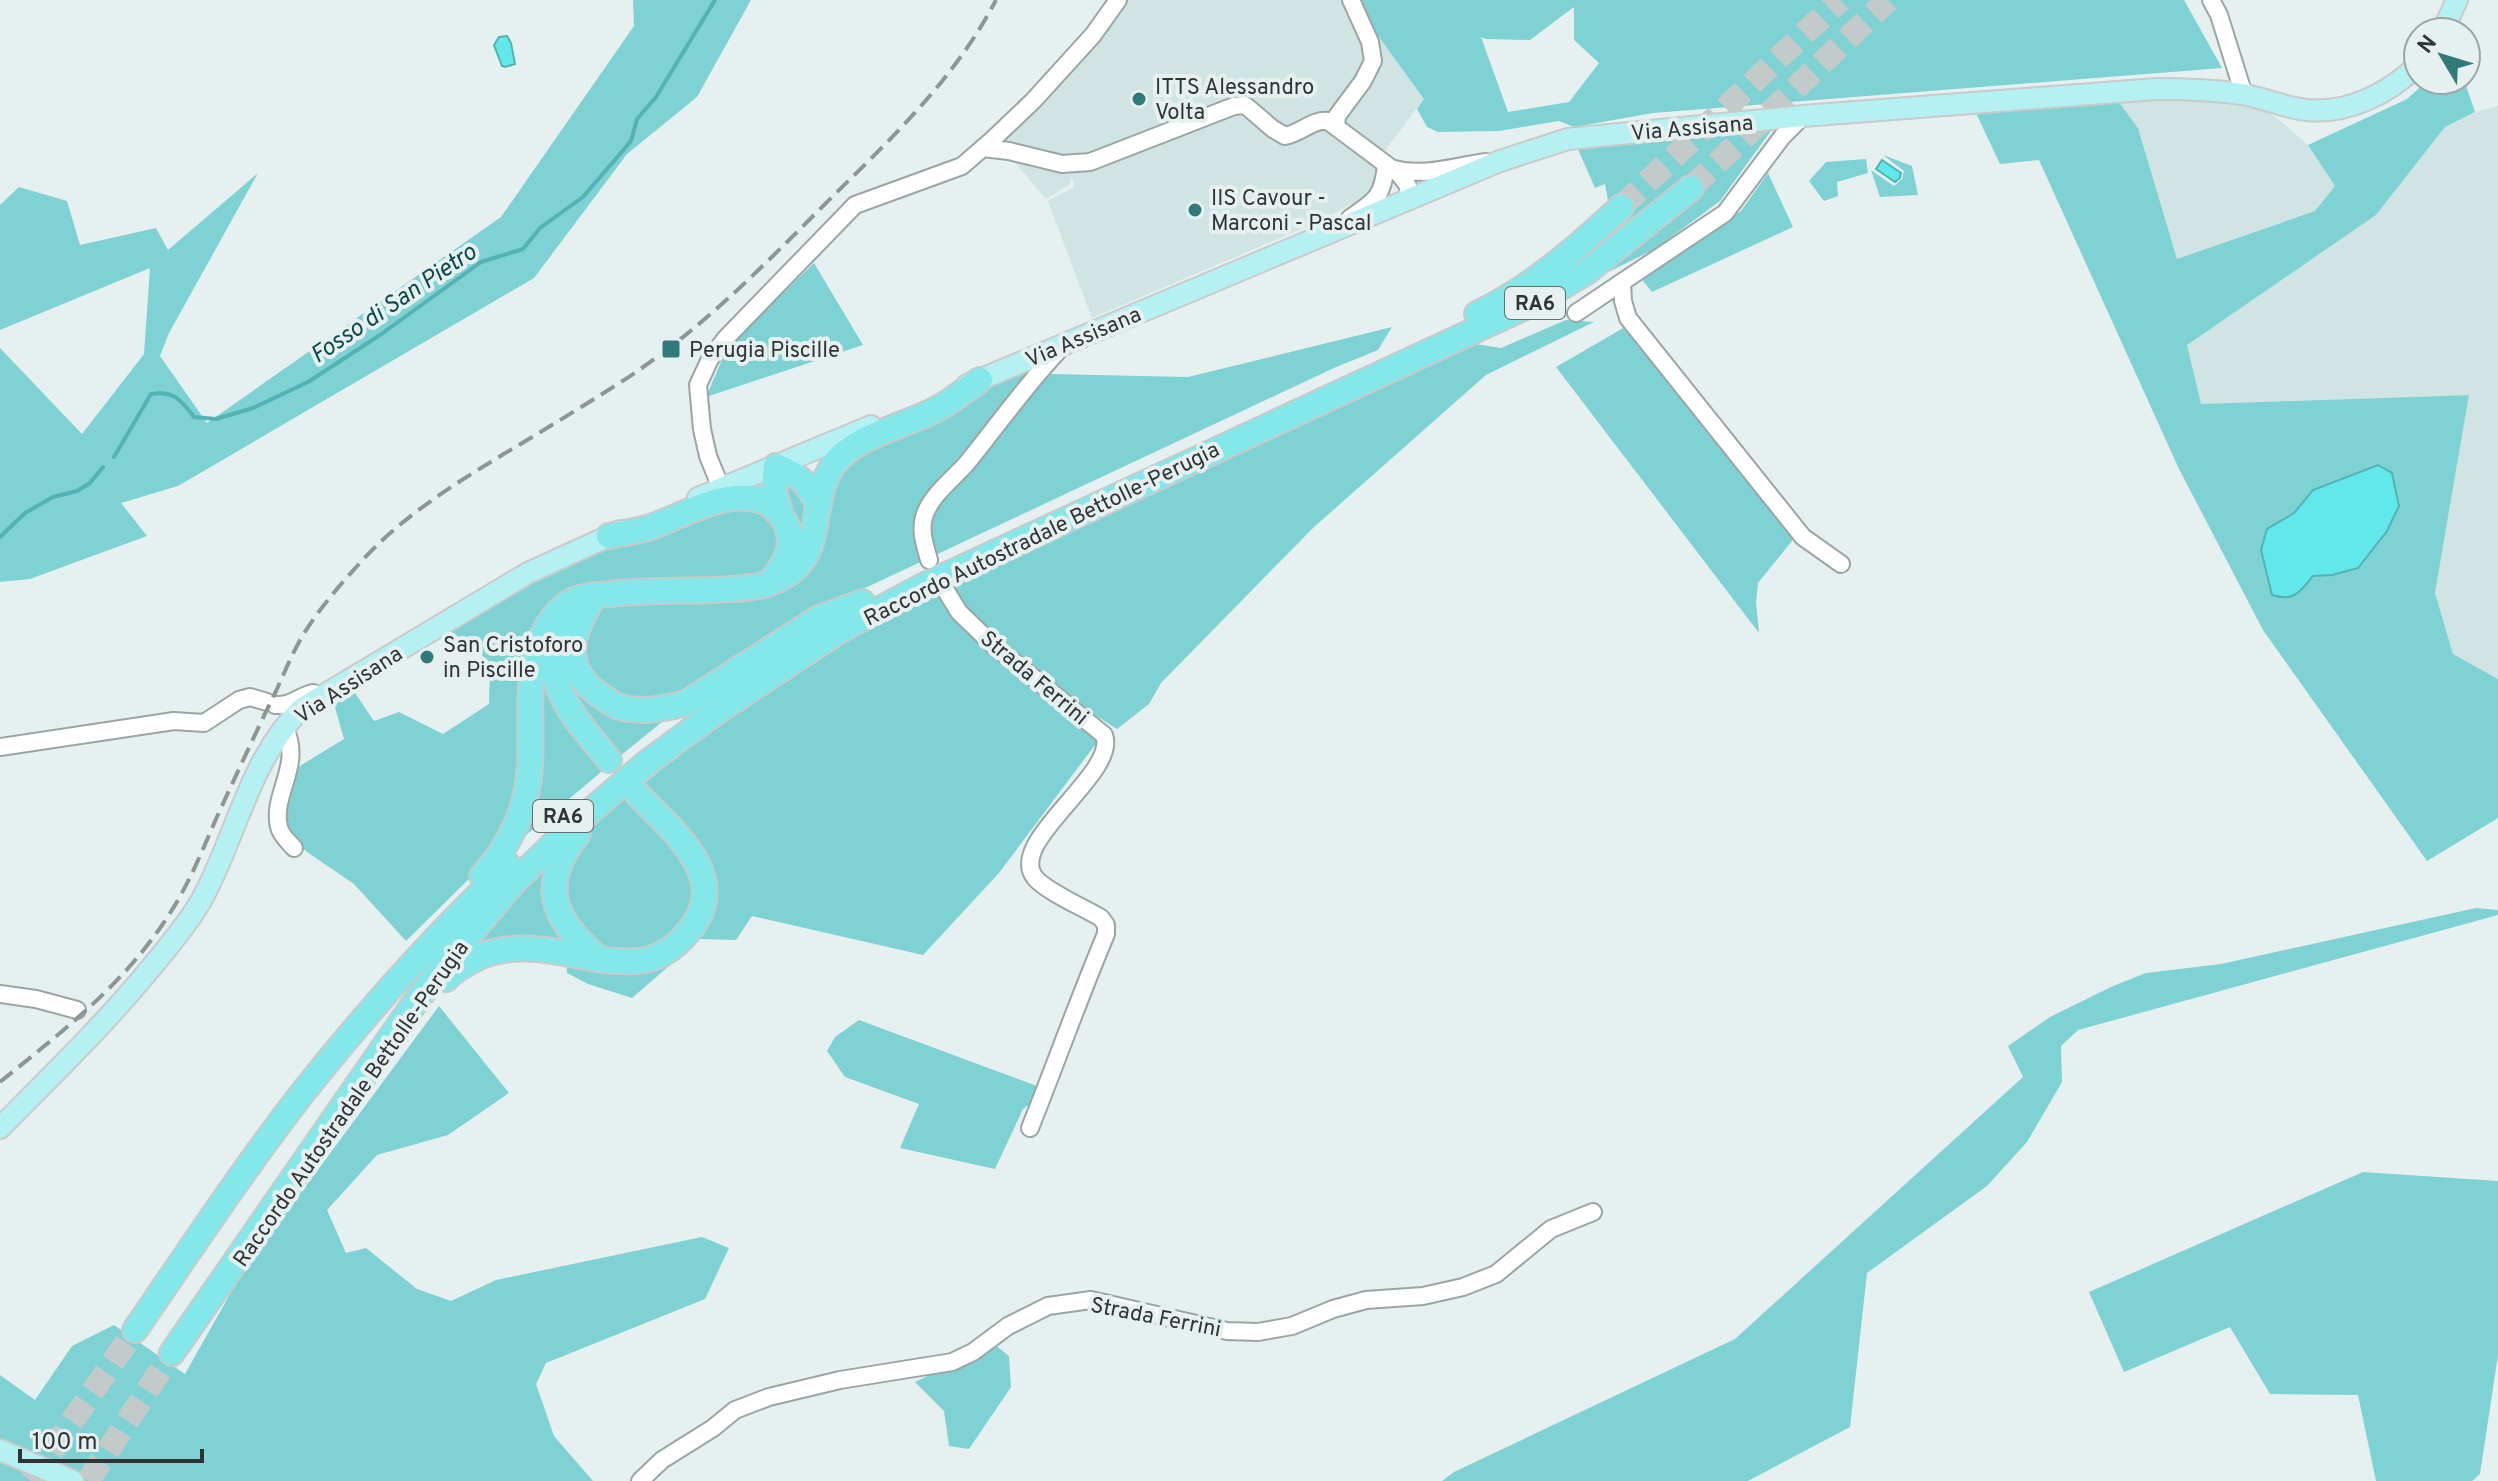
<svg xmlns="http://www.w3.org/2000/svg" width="2498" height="1481" font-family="Overpass,sans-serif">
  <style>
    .built { fill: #d0e4e4 }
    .green { fill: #7ed2d3; fill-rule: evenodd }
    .water { fill: #60e8eb; stroke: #52b2b4; stroke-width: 2 }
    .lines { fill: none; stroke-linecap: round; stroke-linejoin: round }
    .stream { stroke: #52b2b4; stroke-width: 4 }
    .highway-tunnel { stroke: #c2caca; stroke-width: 24; stroke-dasharray: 24 12; stroke-linecap: butt }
    .minor-casing { stroke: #9ba5a5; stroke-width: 20 }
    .major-casing { stroke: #c9caca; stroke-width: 24 }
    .highway-casing { stroke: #c9caca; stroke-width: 28 }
    .minor { stroke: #fff; stroke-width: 16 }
    .major { stroke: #b5f1f2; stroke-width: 20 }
    .highway { stroke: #84e7e9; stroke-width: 24 }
    .rail { stroke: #8e9595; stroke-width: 4; stroke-dasharray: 16 8; stroke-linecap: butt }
    .poi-dot { fill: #317a7c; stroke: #e6f0f0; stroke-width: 3 }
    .labels { text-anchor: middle; stroke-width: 8; stroke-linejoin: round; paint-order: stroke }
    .shield { fill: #e6f0f0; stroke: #676c6c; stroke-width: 2 }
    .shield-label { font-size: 20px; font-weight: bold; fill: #303434 }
    .poi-label { font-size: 22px; fill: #303434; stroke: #e6f0f0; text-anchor: start }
    .street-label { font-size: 22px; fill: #303434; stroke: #e6f0f0 }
    .water-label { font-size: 24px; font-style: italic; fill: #0a494a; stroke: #e6f0f0 }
  </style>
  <rect width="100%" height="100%" fill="#e6f0f0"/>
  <g class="built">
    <path d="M 1125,0 L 1352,0 L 1424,99 L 1381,156 L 1332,114 L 1323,112 L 1291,129 L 1284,130 L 1245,100 L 1075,159 L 1072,174 L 1221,117 L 1238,114 L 1287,143 L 1323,126 L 1377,169 L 1375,187 L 1360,199 L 1322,220 L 1092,318 L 1048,201 L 1074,187 L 1072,176 L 1069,185 L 1046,199 L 1010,157 L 1003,138 Z"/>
    <path d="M 2127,81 L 2228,82 L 2278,119 L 2308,145 L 2335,186 L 2315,211 L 2177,259 L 2138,128 L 2115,97 Z"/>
    <path d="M 2498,106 L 2498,679 L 2453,654 L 2435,593 L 2469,395 L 2201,404 L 2186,345 L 2376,215 L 2445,127 L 2475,112 Z"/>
  </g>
  <g class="green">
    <path d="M 633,0 L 751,0 L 697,97 L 627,154 L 534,278 L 178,486 L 121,503 L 147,536 L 30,579 L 0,582 L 0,348 L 82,434 L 144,354 L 150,268 L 0,330 L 0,205 L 19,187 L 67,201 L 80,245 L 156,228 L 168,250 L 258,173 L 169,333 L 160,356 L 207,423 L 501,217 L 634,26 Z"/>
    <path d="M 1352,0 L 2184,0 L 2222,68 L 1653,113 L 1574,127 L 1559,121 L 1499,131 L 1438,132 L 1427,127 L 1417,109 L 1424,99 ZM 1574,7 L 1574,40 L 1599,63 L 1569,102 L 1508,112 L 1481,37 L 1486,39 L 1530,40 Z"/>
    <path d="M 2428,80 L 2464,80 L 2475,112 L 2445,127 L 2376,215 L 2187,345 L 2201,404 L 2469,395 L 2435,593 L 2453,654 L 2498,679 L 2498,818 L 2427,861 L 2263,630 L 2179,469 L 2039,160 L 2000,164 L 1974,109 L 2115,97 L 2138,128 L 2177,259 L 2315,211 L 2335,186 L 2308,145 L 2407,99 Z"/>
    <path d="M 1773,128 L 1720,201 L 1655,249 L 1598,277 L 1683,184 L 1622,227 L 1631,215 L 1627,210 L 1609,207 L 1605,184 L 1595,188 L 1577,147 Z"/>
    <path d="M 1883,155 L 1912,166 L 1918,195 L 1880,197 L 1871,170 L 1894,186 L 1902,179 L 1904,171 Z"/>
    <path d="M 1866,159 L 1868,173 L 1837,182 L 1838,196 L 1824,201 L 1809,181 L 1826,162 Z"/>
    <path d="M 1768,173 L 1793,227 L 1652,292 L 1640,277 L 1741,211 Z"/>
    <path d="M 814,263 L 863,345 L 706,397 L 727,348 Z"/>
    <path d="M 1566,320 L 1594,322 L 1486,375 L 1314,527 L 1161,683 L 1149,704 L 1117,729 L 1095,715 L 1010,650 L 1004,663 L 1098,741 L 999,873 L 923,955 L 752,916 L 736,940 L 700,939 L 632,998 L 588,984 L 567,973 L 565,946 L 459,959 L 551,857 L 559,881 L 569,851 L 604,816 L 663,768 L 785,677 L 943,586 L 1469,343 L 1501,348 Z"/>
    <path d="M 1392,327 L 1378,350 L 1334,368 L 831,604 L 681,699 L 632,706 L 586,679 C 580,643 571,630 604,604 L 787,581 L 833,470 L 981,385 L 1029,366 L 1051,374 L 1188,377 Z"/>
    <path d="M 1625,327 L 1796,536 L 1758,583 L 1756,602 L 1759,633 L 1556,367 Z"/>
    <path d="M 784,479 L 811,498 L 801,554 L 781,483 Z"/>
    <path d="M 718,507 L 764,509 L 783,540 L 768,573 L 748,582 L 589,583 L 567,593 L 520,733 L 510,822 L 477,871 L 406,941 L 354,884 L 307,852 L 286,831 L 284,809 L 295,769 L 344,739 L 334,704 L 355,693 L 374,721 L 399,712 L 443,734 L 489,704 L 490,665 L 473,644 L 461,654 L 438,637 L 549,570 L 613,544 Z"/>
    <path d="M 567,635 L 579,681 L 668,717 L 619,757 L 578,710 L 566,684 Z"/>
    <path d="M 538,662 L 607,767 L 513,846 Z"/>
    <path d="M 2476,908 L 2498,910 L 2498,915 L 2078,1030 L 2061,1046 L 2062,1082 L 2027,1142 L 1987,1186 L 1867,1273 L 1850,1427 L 1748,1481 L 1442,1481 L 1454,1472 L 1735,1339 L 2023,1077 L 2008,1046 L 2050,1017 L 2113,986 L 2146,973 L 2221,964 Z"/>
    <path d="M 439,1006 L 509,1093 L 448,1135 L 377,1155 L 327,1210 L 346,1253 L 366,1248 L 417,1289 L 451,1301 L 496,1280 L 702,1237 L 729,1248 L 705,1299 L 546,1363 L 536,1384 L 554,1436 L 593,1481 L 0,1481 L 0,1375 L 35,1400 L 72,1346 L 114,1325 L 185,1374 L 243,1271 Z"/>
    <path d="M 859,1020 L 1042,1088 L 1033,1102 L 1023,1109 L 995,1169 L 900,1148 L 919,1104 L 845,1077 L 827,1051 L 835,1037 Z"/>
    <path d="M 2363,1172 L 2498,1181 L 2498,1355 L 2480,1474 L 2472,1481 L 2376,1481 L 2358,1395 L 2270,1394 L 2230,1327 L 2124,1372 L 2089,1292 Z"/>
    <path d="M 994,1344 L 1009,1356 L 1011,1387 L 969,1449 L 949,1446 L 944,1411 L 915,1382 Z"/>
  </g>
  <g class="water">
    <path d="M 507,36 L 511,43 L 515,64 L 505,67 L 502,66 L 494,45 L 499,37 Z"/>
    <path d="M 1882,160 L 1901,173 L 1900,178 L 1895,182 L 1876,169 Z"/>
    <path d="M 2378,465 L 2392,473 L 2399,506 L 2387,531 L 2358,568 L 2332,575 L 2313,576 C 2300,592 2294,602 2272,595 L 2261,550 L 2267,529 L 2294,513 L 2313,490 Z"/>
  </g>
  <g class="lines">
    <g class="stream">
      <path d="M 114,457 L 151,394 C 174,390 181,400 194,417 L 216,419 L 253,408 L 308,382 L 380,335 L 481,262 L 523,249 L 540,228 L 583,197 L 631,141 L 637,119 L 656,97 L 715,0"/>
      <path d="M 0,537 L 25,513 L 53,497 L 77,491 L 90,483 L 103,467"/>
    </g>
    <g class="highway-tunnel">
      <path d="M 1691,188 L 1888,0"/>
      <path d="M 1621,207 L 1840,0"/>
      <path d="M 31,1481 L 135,1330"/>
      <path d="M 88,1481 L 172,1353"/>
    </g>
    <defs>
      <g id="minor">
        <path d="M 2211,0 L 2219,15 L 2244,95"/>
        <path d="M 1336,126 L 1337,116 L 1363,81 L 1373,61 L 1370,42 L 1351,0"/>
        <path d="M 983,148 L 1009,151 L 1062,164 L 1090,162 L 1234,106 L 1245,105 L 1273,129 L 1285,136 C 1301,133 1313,119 1328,121 L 1399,174 L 1408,186 L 1409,200"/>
        <path d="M 1394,169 C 1425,177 1455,166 1486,162"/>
        <path d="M 1350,218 C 1375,201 1383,197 1386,165"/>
        <path d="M 1622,282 L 1623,301 L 1628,318 L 1803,537 L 1841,564"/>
        <path d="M 1576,313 L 1725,213 L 1782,137 L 1803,116"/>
        <path d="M 721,488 L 708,456 L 702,429 L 698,385 L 710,359 L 725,339 L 855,205 L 962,166 L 992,140 L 1033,101 L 1093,35 L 1118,0"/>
        <path d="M 929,560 C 925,545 920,532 924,517 C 930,496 953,479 967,463 C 998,425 1027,383 1062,347"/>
        <path d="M 943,586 L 959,612 L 993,645 L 1104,735 C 1119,774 1003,843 1036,879 C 1048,892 1084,908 1101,918 L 1106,925 L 1106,934 C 1079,998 1056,1063 1030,1128"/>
        <path d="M 275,705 C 292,706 297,697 313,693 L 320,697"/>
        <path d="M 284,726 C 304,766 271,793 279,827 C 281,836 289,842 294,848"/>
        <path d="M 0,747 L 174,721 L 204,723 L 239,700 L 250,697 L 267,702"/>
        <path d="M 0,994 L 36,999 L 77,1010"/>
        <path d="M 640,1481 L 662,1460 L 713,1428 L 735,1410 L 769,1397 L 840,1380 L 952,1362 L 973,1352 L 1008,1326 L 1048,1306 L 1091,1300 L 1227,1331 L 1258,1332 L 1292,1326 L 1333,1309 L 1366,1300 L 1423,1296 L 1463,1287 L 1496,1274 L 1551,1229 L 1593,1212"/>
      </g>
      <g id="major">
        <path d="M 2442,32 L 2457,0"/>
        <path d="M 967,385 L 1500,161 L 1568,139 L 1803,116 L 2156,89 C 2185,89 2213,90 2242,94 C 2264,98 2286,108 2307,110 C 2349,114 2389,93 2418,65"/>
        <path d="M 698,498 L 871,426"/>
        <path d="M 0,1128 C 51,1076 104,1025 150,969 C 168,947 187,925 201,901 C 236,838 249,759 302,708 L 528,573 L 620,531"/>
        <path d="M 0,1450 L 73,1481"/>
      </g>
      <g id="highway">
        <path d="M 1477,314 C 1530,289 1578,247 1621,207"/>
        <path d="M 781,515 L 774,492 L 776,466 C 800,476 807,482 819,505"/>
        <path d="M 609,536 C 623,533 638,531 651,527 C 690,513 756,471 785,522 C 796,543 787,561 773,578"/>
        <path d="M 592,600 C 571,634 561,666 597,693 C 608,701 617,708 630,709 C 649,712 668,708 686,703 L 819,618 L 862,602"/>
        <path d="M 569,621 C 528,673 578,721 609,760"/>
        <path d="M 578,834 C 538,883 552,919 596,956"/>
        <path d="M 482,876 C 505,851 522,819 528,785 C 537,730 517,669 552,619 C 558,611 565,604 574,600 C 586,595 598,595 610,594 C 644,590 679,591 713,590 C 732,589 750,589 767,584 C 833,562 803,507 834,464 C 853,437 906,425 935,410 C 951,402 965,390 980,380"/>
        <path d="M 446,979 C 456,968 468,962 481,956 C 534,935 584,965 637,961 C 658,960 676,947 689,931 C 733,878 673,831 638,795"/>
        <path d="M 135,1330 C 190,1250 244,1168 304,1091 C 367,1012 435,935 509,866"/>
        <path d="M 172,1353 L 402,1021 L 437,973 L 513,883 L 565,833 L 644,765 L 709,717 L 837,632 L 921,587 L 1536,302 L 1585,273 L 1691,188"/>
      </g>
    </defs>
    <use href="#minor" class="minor-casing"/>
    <use href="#major" class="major-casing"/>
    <use href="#highway" class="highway-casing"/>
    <use href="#minor" class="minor"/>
    <use href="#major" class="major"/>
    <use href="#highway" class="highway"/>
    <path class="rail" d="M 0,1082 C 63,1031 126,983 170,913 C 189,884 202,851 216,819 C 236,775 256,732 277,689 C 285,671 293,652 303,635 C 319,609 339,586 359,564 C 400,518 450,487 502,455 C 541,432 580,408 618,384 C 702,330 763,266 833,196 C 894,136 956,77 996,0"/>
  </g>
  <g class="poi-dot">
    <circle cx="1139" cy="99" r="8"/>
    <circle cx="1195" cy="210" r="8"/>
    <rect x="661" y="339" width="20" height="20" rx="4"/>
    <circle cx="427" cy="657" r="8"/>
  </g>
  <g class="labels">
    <g class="shield">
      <rect x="1505" y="287" width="60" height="32" rx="6"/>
      <rect x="533" y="800" width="60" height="32" rx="6"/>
    </g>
    <g class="shield-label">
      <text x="1535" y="310">RA6</text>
      <text x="563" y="823">RA6</text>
    </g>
    <g class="poi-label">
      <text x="1155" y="94">ITTS Alessandro<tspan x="1155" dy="25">Volta</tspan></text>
      <text x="1211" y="205">IIS Cavour -<tspan x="1211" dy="25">Marconi - Pascal</tspan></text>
      <text x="689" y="357">Perugia Piscille</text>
      <text x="443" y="652">San Cristoforo<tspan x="443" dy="25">in Piscille</tspan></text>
    </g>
    <g class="street-label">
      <text transform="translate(1692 127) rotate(-5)" y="8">Via Assisana</text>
      <text transform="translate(1083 336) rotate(-23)" y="8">Via Assisana</text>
      <text transform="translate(1041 533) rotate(-26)" y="8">Raccordo Autostradale Bettolle-Perugia</text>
      <text transform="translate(1035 677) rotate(40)" y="8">Strada Ferrini</text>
      <text transform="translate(348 684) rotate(-33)" y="8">Via Assisana</text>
      <text transform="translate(350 1103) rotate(-55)" y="8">Raccordo Autostradale Bettolle-Perugia</text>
      <text transform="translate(1156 1316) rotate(11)" y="8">Strada Ferrini</text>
    </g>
    <g class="water-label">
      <text transform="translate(393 303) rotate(-34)" y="8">Fosso di San Pietro</text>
    </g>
  </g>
  <g transform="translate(2442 56) rotate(308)"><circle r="38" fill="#e6f0f0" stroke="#9da5a5" stroke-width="2"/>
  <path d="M0-6L14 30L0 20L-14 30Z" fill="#317a7c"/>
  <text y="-12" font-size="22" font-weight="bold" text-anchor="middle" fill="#303434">N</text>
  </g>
  <path d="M20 1449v12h182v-12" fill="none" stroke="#303434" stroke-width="4"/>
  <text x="32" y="1449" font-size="24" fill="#303434" stroke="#e6f0f0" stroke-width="6" paint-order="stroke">100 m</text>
</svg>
